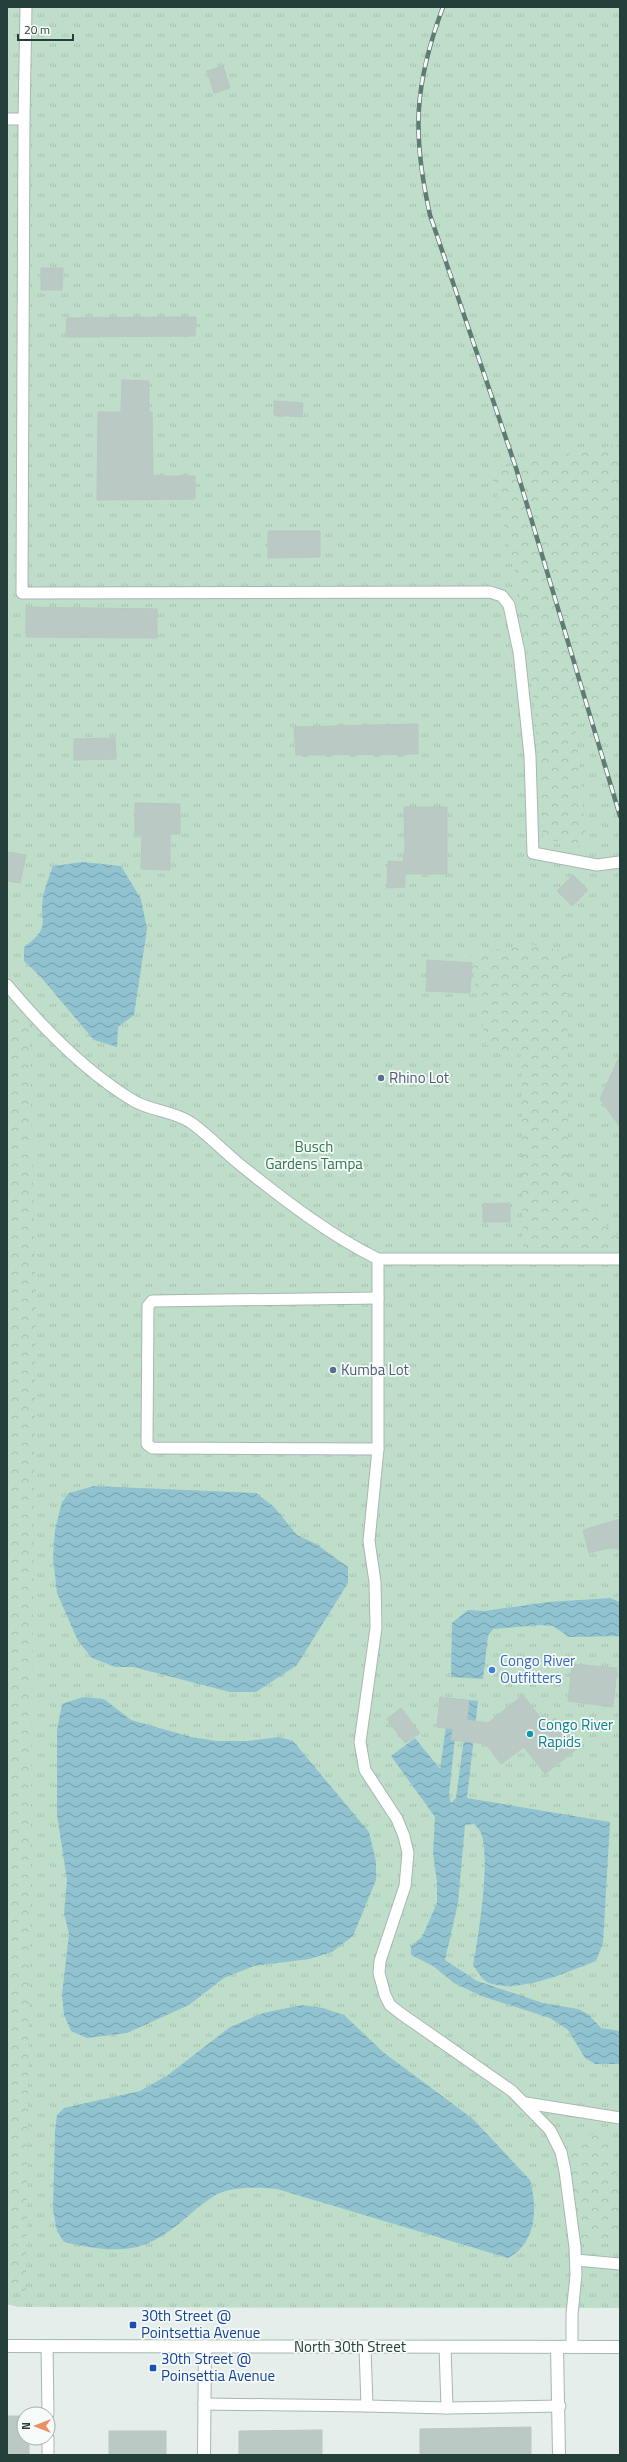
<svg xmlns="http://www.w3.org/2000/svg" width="627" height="2462" font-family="'Titillium Web',sans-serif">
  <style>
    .grass { fill: url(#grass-tufts) }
    .forest { fill: url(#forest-crowns) }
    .water { fill: url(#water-waves); fill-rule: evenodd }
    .building { fill: #bac9c4; stroke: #b8c7c2 }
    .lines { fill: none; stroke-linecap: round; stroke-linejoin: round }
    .service-casing { stroke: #a8b6b2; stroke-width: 13 }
    .minor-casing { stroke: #a8b6b2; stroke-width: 14 }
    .tertiary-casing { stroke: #a8b6b2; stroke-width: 14 }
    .secondary-casing { stroke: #a4b9b3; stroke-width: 14 }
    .service { stroke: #fff; stroke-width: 11 }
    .minor { stroke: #fff; stroke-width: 12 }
    .tertiary { stroke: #fff; stroke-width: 12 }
    .secondary { stroke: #fff; stroke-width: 12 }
    .rail-casing { stroke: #5f7b75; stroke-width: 4.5 }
    .rail { stroke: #f6faf8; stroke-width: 3; stroke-dasharray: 9; stroke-linecap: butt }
    .service-dot { fill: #5c6f8a; stroke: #f6faf8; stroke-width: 1.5 }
    .shop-dot { fill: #3f7fe0; stroke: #f6faf8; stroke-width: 1.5 }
    .culture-dot { fill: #0f9aa8; stroke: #f6faf8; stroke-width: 1.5 }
    .transit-dot { fill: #1a4fb4; stroke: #f6faf8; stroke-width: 1.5 }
    .labels { text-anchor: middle; stroke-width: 3.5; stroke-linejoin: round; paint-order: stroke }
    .service-label { font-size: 15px; fill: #4e5e75; stroke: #f6faf8; text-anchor: start }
    .park-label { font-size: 15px; fill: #307550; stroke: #f6faf8 }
    .shop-label { font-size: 15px; fill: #366cbe; stroke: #f6faf8; text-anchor: start }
    .culture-label { font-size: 15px; fill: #0d838f; stroke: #f6faf8; text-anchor: start }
    .transit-label { font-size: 15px; fill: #164399; stroke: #f6faf8; text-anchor: start }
    .street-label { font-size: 15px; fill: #253f3a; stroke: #f6faf8 }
  </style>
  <defs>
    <pattern id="grass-tufts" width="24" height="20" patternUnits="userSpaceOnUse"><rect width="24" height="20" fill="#bfdeca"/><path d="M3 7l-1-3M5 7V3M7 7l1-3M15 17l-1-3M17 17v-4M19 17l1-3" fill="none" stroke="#a4c0ae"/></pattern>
    <pattern id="forest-crowns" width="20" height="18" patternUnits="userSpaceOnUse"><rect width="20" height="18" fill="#bfdeca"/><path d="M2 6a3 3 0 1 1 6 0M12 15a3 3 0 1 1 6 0" fill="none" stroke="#a4c0ae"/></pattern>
    <pattern id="water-waves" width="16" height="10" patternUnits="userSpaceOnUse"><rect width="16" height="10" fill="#90c2d0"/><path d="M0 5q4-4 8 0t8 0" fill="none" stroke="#759faa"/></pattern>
  </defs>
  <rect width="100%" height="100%" fill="#e5eeeb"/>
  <path class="grass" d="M 7,7 L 620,7 L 620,2308 L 18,2307 L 7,2304 Z"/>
  <g class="forest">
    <path d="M 620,444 L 620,726 L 575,722 L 587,848 L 543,838 L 535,711 L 519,590 L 491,470 Z"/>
    <path d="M 530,944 L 567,952 L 568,1188 L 620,1238 L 620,1249 L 523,1251 L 521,1055 L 486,1045 L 470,954 Z"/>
    <path d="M 7,998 L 29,1022 L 36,1305 L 26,2291 L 7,2291 Z"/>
    <path d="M 603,2129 L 620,2185 L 620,2240 L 579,2238 L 567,2147 Z"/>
  </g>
  <g class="water">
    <path d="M 83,862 L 121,866 L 141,899 L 147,929 L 134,1015 L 118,1027 L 117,1047 L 94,1040 L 39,975 L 24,961 L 24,947 C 54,926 37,921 44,893 C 46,884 50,874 53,866 Z"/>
    <path d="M 94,1486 L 256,1493 L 274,1507 L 297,1535 L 316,1544 L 348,1567 L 348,1583 L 297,1665 L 256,1692 L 230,1692 L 133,1667 L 115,1667 L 92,1658 L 78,1641 L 57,1593 L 53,1558 L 55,1530 L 62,1502 L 69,1493 Z"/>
    <path d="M 610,1598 L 620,1602 L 620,1636 L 569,1637 L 553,1626 L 539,1625 L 493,1629 L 488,1636 L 483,1679 L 451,1677 L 452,1623 L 468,1610 L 484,1611 L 548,1602 Z"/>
    <path d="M 83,1697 L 104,1699 L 131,1720 L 191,1737 L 217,1741 L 249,1741 L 279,1737 L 293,1741 L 369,1832 L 376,1862 L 376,1880 L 353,1936 L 332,1952 L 309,1959 L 254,1966 L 224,1978 L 189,2005 L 127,2033 L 87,2038 L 71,2031 L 64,2015 L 62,1994 L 69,1934 L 64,1913 L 67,1880 L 57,1815 L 57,1730 L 62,1704 Z"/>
    <path d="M 450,1698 L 478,1701 L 467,1798 L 610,1822 L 603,1943 L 596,1961 C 567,1972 524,1992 492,1984 C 483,1982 478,1972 473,1965 C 478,1939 492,1853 480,1831 C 479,1829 476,1826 474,1824 L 465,1825 L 458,1903 L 445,1960 L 477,1981 L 543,2003 L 578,2009 L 588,2014 L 601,2028 L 620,2031 L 620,2064 L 595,2064 L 585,2058 L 568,2030 L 550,2018 L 481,1996 L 454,1983 L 433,1966 L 411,1955 L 411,1946 L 422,1937 L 437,1903 L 437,1882 L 433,1853 L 435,1817 L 391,1756 L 415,1738 L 440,1769 ZM 459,1700 L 469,1701 L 456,1798 L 451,1803 L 449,1795 Z"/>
    <path d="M 302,2005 L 323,2008 L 344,2015 L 383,2052 L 473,2119 L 530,2180 C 538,2208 536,2244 508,2258 L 277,2189 C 258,2187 230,2186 214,2196 C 189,2212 175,2232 146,2244 C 121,2254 90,2248 64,2242 L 57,2231 L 53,2210 L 55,2131 L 57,2115 L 64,2108 L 140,2091 L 168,2075 L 230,2027 L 263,2013 Z"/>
  </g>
  <g class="building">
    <path d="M 223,66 L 230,88 L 214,93 L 207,71 Z"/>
    <path d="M 41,268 L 63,268 L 62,290 L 41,290 Z"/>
    <path d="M 196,317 L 195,336 L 66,337 L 67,318 Z"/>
    <path d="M 122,380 L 149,381 L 149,412 L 152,412 L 153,476 L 195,476 L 195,499 L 97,500 L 98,412 L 121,412 Z"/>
    <path d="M 274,401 L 303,403 L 302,417 L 274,415 Z"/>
    <path d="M 268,531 L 320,531 L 320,557 L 268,558 Z"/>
    <path d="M 26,607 L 157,609 L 157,638 L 26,637 Z"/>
    <path d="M 418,724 L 418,754 L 296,755 L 294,727 Z"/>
    <path d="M 115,738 L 116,759 L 74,760 L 74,739 Z"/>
    <path d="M 135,803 L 180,804 L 180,834 L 170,834 L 170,870 L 141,869 L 142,834 L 135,834 Z"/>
    <path d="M 404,807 L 447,807 L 447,874 L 405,874 L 405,887 L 387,888 L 388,861 L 403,862 L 405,848 Z"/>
    <path d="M 9,852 L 26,855 L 20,883 L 7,881 Z"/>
    <path d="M 573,875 L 588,890 L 572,906 L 557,891 Z"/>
    <path d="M 427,960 L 472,963 L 470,993 L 426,991 Z"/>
    <path d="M 620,1055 L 620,1127 L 600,1099 Z"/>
    <path d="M 510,1203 L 510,1222 L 483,1222 L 483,1204 Z"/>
    <path d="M 620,1519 L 620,1549 L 609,1548 L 589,1553 L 583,1530 Z"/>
    <path d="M 572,1664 L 617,1668 L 613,1707 L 568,1701 Z"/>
    <path d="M 523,1695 L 546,1725 L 555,1718 L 578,1748 L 545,1774 L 524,1747 L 501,1764 L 486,1744 L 451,1740 L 453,1729 L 437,1727 L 440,1697 L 469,1701 L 467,1720 L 488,1723 Z"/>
    <path d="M 401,1708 L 420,1733 L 405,1743 L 387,1719 Z"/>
    <path d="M 7,2416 L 24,2416 L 24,2438 L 29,2438 L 29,2455 L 7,2455 Z"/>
    <path d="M 531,2427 L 531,2455 L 420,2455 L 420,2429 Z"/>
    <path d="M 322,2430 L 322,2455 L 239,2455 L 239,2431 Z"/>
    <rect x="109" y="2431" width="57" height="24"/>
  </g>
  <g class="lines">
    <defs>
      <g id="service">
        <path d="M 7,119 L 24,119 L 22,593 L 490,592 L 502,596 L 509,605 L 519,652 L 530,756 L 533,853 L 597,865 L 620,862"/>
        <path d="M 24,119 L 26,7"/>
        <path d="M 7,985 C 42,1027 87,1073 134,1101 C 151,1111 173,1111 190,1122 C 209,1135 225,1153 243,1167 C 284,1200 331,1236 378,1259 L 620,1259"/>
        <path d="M 378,1259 L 378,1449 L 369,1541 L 375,1582 L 376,1628 L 360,1742 L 365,1770 L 397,1819 L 404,1836 L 408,1853 L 405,1886 L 380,1961 L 379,1973 L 385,1995 L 390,2005 L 400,2013 L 512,2091 L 550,2130 L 561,2152 L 565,2171 L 575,2247 L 576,2275 L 572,2314 L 572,2347"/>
        <path d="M 378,1449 L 152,1448 L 147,1444 L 148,1306 L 152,1301 L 378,1298"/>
        <path d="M 526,2103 L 620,2118"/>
        <path d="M 576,2260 L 620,2264"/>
        <path d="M 47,2346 L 48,2414"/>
        <path d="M 204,2404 L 367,2406 L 365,2347"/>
        <path d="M 367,2406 L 447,2408 L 445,2347"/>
        <path d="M 447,2408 L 560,2406"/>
        <path d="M 48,2438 L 48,2455"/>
      </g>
      <path id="minor" d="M 204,2455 L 205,2346"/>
      <path id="tertiary" d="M 557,2347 L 559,2455"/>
      <path id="secondary" d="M 7,2346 L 620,2347"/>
    </defs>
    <use href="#service" class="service-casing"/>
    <use href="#minor" class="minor-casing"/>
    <use href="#tertiary" class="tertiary-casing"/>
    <use href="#secondary" class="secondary-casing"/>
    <use href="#service" class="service"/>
    <use href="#minor" class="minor"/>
    <use href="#tertiary" class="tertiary"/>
    <use href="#secondary" class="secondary"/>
    <defs>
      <path id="rail" d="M 443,7 C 414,85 412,134 430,215 L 516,468 L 620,816"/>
    </defs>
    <use href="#rail" class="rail-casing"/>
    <use href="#rail" class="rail"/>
  </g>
  <g class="service-dot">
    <circle cx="381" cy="1078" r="4"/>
    <circle cx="333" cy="1370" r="4"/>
  </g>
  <circle class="shop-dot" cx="492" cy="1670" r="4"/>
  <circle class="culture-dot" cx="530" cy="1734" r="4"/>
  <g class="transit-dot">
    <rect x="129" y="2321" width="8" height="8" rx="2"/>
    <rect x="149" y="2364" width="8" height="8" rx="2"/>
  </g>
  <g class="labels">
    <g class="service-label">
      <text x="389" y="1083">Rhino Lot</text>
      <text x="341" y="1375">Kumba Lot</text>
    </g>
    <g class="park-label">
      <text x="314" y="1152">Busch<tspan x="314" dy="17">Gardens Tampa</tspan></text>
    </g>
    <g class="shop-label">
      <text x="500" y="1666">Congo River<tspan x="500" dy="17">Outfitters</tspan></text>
    </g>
    <g class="culture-label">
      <text x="538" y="1730">Congo River<tspan x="538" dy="17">Rapids</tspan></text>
    </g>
    <g class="transit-label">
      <text x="141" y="2321">30th Street @<tspan x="141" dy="17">Pointsettia Avenue</tspan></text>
      <text x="161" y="2364">30th Street @<tspan x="161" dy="17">Poinsettia Avenue</tspan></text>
    </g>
    <g class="street-label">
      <text x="350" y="2352">North 30th Street</text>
    </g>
  </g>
  <rect width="627" height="2462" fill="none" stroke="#253f3a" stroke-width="16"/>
  <g transform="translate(36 2426) rotate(270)"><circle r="19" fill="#f6faf8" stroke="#a2afac"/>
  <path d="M0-3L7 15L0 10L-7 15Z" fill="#ed8f64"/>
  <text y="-6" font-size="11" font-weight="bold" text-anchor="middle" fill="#253f3a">N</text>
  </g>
  <path d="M18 34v6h55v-6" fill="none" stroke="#253f3a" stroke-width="2"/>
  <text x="24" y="34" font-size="12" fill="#253f3a" stroke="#f6faf8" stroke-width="3" paint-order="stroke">20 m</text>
</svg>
